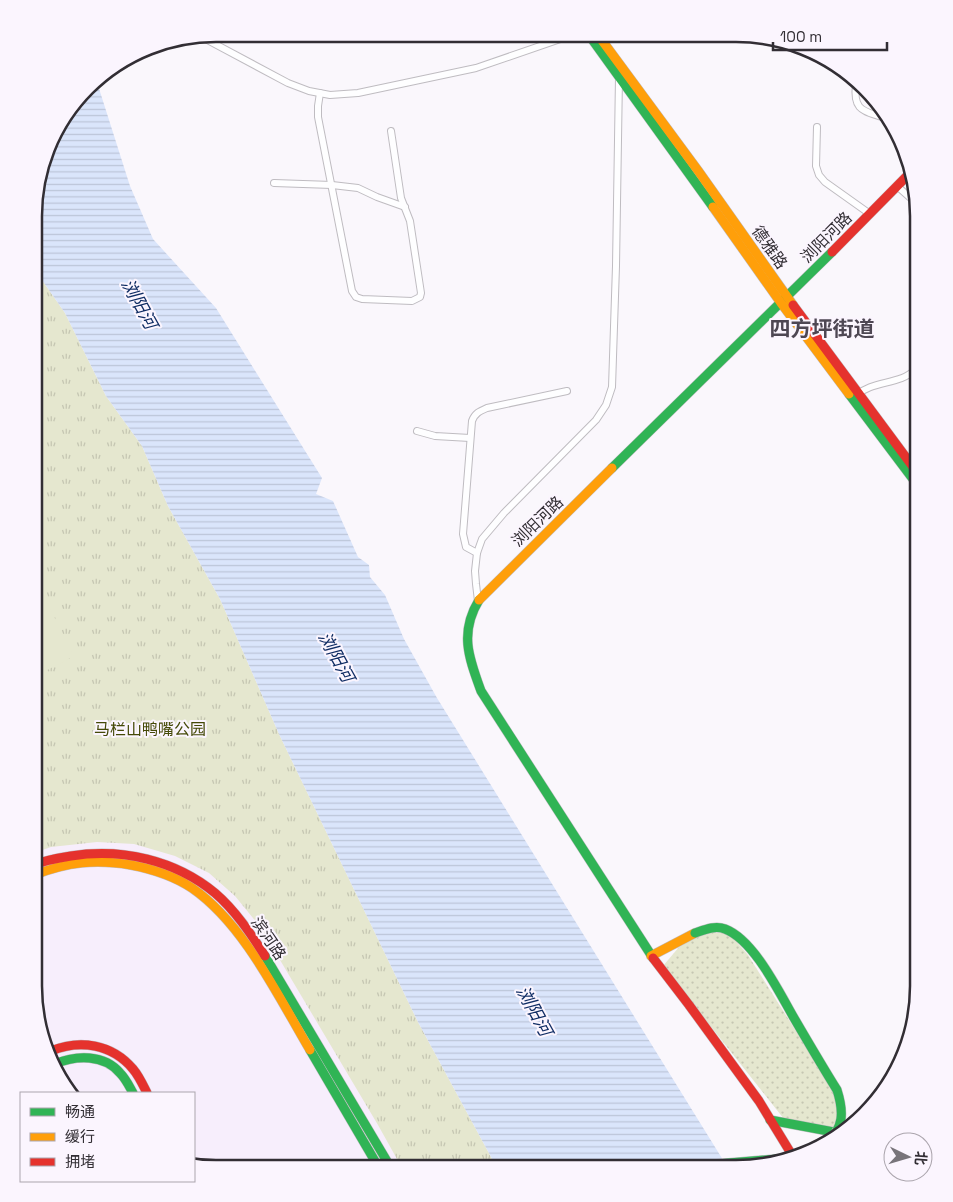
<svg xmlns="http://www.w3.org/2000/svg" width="953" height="1202" font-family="'Space Grotesk','Noto Sans SC',sans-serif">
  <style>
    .built { fill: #f7eefc }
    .grass { fill: url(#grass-dots) }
    .park { fill: url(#park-tufts) }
    .pitch { fill: #e5e7cf }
    .water { fill: url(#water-rules) }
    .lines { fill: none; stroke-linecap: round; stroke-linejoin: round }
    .street-casing { stroke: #bfbcc1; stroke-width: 8 }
    .fast-casing { stroke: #bfbcc1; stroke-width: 10 }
    .slow-casing { stroke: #bfbcc1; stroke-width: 10 }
    .jam-casing { stroke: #bfbcc1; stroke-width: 10 }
    .street { stroke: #fefeff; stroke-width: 6 }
    .fast { stroke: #30b455; stroke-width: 9 }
    .slow { stroke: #ff9f0a; stroke-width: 9 }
    .jam { stroke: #e5322d; stroke-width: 9 }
    .fast-bridge-casing { stroke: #bfbcc1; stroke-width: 10; stroke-linecap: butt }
    .fast-bridge { stroke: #30b455; stroke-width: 9 }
    .labels { text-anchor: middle; stroke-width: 4; stroke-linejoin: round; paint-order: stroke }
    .street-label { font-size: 16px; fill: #322e34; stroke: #fbf5fe }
    .park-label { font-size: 16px; fill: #444907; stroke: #fbf5fe }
    .water-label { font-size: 18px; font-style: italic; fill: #102d64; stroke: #fbf5fe }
    .district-label { font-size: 21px; font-weight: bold; fill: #4e4753; stroke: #fbf5fe }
    .rim { fill: none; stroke: #322e34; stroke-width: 2.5 }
  </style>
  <defs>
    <pattern id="grass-dots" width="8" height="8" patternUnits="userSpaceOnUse" patternTransform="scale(1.25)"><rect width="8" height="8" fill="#e5e7cf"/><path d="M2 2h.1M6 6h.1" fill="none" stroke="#c5c6b2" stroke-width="1.8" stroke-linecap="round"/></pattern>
    <pattern id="park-tufts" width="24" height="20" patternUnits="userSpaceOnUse" patternTransform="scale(1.25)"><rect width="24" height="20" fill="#e5e7cf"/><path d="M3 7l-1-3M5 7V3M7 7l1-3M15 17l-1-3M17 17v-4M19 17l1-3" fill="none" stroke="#c5c6b2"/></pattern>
    <pattern id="water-rules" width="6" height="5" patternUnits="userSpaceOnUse" patternTransform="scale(1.25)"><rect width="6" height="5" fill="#dae5fb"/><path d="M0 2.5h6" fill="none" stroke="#bcc5d8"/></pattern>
  </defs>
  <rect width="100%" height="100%" fill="#faf7fc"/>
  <path class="built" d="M 35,270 L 65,313 L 106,396 L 142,446 L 168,506 L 220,599 L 279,734 L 418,1022 L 497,1168 L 204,1168 L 194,1164 L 194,1093 L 73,1093 L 58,1077 L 34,986 Z"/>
  <path class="grass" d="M 706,932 L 724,933 L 734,939 L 748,955 L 833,1090 L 837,1102 L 838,1121 L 834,1127 L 784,1119 L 663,966 L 679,947 Z"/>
  <path class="park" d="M 35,270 L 65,313 L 106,396 L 142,446 L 168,506 L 220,599 L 279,734 L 418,1022 L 497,1168 L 402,1168 L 378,1125 L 261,928 L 235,896 L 209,873 L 175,856 L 134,844 L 97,842 L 51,847 L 34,853 Z"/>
  <path class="pitch" d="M 35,579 L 74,656 L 34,677 Z"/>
  <path class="water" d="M 96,79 L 130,186 L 153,239 L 216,308 L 322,478 L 316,494 L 333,501 L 358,557 L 369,565 L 370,577 L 385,595 L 404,639 L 437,698 L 728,1168 L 497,1168 L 418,1022 L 279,734 L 220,599 L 168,506 L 142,446 L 106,396 L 65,313 L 35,270 L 35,192 L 58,125 Z"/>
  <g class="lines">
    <defs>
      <g id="street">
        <path d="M 200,36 L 288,83 L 309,91 L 330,95 L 358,93 L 476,68 L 572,35"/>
        <path d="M 856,84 C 852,116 869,110 891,121"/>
        <path d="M 320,93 L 318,106 L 318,117 L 352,291 L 356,297 L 362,299 L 412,301 L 420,297 L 421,293 L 410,221 L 401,198 L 391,131"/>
        <path d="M 817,127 L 816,166 L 819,175 L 825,182 L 870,214"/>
        <path d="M 274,183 L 332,185 L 358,188 L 377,197 L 405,207"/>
        <path d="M 897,186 L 915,202"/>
        <path d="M 855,396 C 869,384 886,384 902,378 C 908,376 914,371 919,367"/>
        <path d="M 417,431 L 435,436 L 470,438"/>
        <path d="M 477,553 L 466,547 L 463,534 L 472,421 C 475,413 480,411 487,408 L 567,391"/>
        <path d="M 478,601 L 476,584 L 475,571 L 477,553 L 482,539 L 504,513 L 596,420 L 606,405 L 612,387 L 616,266 L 619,77"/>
      </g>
      <g id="fast">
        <path d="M 589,35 L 713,207"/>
        <path d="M 849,394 L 919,487"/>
        <path d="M 612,468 L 832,252"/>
        <path d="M 479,600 C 459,633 469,658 481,691 L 653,958"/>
        <path d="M 265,956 L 391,1168"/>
        <path d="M 310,1050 L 379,1168"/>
        <path d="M 55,1064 C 76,1055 104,1054 120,1073 C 126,1079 129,1086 133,1093"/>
        <path d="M 770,1120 L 839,1133"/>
        <path d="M 669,1168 L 777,1159"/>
      </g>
      <g id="slow">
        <path d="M 598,35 L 699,172 L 793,305"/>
        <path d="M 713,207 L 781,303 L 849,394"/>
        <path d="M 479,600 L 612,468"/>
        <path d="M 34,875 C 68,862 95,859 131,865 C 152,869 174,876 192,888 C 244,924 278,996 310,1050"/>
        <path d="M 651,956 L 695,933"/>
      </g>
      <g id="jam">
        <path d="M 832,252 L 908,175"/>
        <path d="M 793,305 L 919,475"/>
        <path d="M 34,865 C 46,860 58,858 71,856 C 122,848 175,860 215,893 C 235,910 251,934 265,956"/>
        <path d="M 653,958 L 689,1005 L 759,1101 L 792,1155"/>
        <path d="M 51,1051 C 80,1039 112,1044 133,1069 C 139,1076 143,1085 147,1093"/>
      </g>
    </defs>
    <use href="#street" class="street-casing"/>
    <use href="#fast" class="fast-casing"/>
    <use href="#slow" class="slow-casing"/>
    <use href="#jam" class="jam-casing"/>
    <use href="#street" class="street"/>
    <use href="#fast" class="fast"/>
    <use href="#slow" class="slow"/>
    <use href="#jam" class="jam"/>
    <defs>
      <path id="fast-bridge" d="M 695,933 C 704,930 715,925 725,929 C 754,940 779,992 794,1018 C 808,1042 822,1066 837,1090 C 844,1112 844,1128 826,1144"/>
    </defs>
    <use href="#fast-bridge" class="fast-bridge-casing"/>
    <use href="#fast-bridge" class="fast-bridge"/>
  </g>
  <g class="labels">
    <g class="street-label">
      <text transform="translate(826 237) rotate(-45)" y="6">浏阳河路</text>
      <text transform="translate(770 247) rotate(55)" y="6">德雅路</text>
      <text transform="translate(537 521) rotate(-44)" y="6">浏阳河路</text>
      <text transform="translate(269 938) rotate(56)" y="6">滨河路</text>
    </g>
    <g class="park-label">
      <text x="150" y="735">马栏山鸭嘴公园</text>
    </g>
    <g class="water-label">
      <text transform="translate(139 304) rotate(61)" y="6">浏阳河</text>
      <text transform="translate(336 657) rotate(61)" y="6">浏阳河</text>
      <text transform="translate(534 1011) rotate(61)" y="6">浏阳河</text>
    </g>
    <g class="district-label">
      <text x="822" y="336">四方坪街道</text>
    </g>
  </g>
  <path d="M0 0H953V1202H0ZM216 42H736A174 174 0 0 1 910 216V986A174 174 0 0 1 736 1160H216A174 174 0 0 1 42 986V216A174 174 0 0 1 216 42Z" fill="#fbf5fe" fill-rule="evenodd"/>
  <path class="rim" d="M216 42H736A174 174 0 0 1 910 216V986A174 174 0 0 1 736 1160H216A174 174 0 0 1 42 986V216A174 174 0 0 1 216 42Z"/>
  <rect x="20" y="1092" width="175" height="90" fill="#fbf5fe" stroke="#aba5ad"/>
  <rect x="30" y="1108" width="25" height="8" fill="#30b455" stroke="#aba5ad"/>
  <text x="65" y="1117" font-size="15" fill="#322e34">畅通</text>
  <rect x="30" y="1133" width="25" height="8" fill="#ff9f0a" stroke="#aba5ad"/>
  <text x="65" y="1142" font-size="15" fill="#322e34">缓行</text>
  <rect x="30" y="1158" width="25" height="8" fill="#e5322d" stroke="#aba5ad"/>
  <text x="65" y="1167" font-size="15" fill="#322e34">拥堵</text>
  <g transform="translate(908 1157) rotate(95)"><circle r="24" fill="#fbf5fe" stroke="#aba5ad"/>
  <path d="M0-4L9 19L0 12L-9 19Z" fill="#78747a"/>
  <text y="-8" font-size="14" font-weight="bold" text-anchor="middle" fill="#322e34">北</text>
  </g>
  <path d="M773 42v8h114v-8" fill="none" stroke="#322e34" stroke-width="2.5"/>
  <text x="780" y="42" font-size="15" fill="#322e34" stroke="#fbf5fe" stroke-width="4" paint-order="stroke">100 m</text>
</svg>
